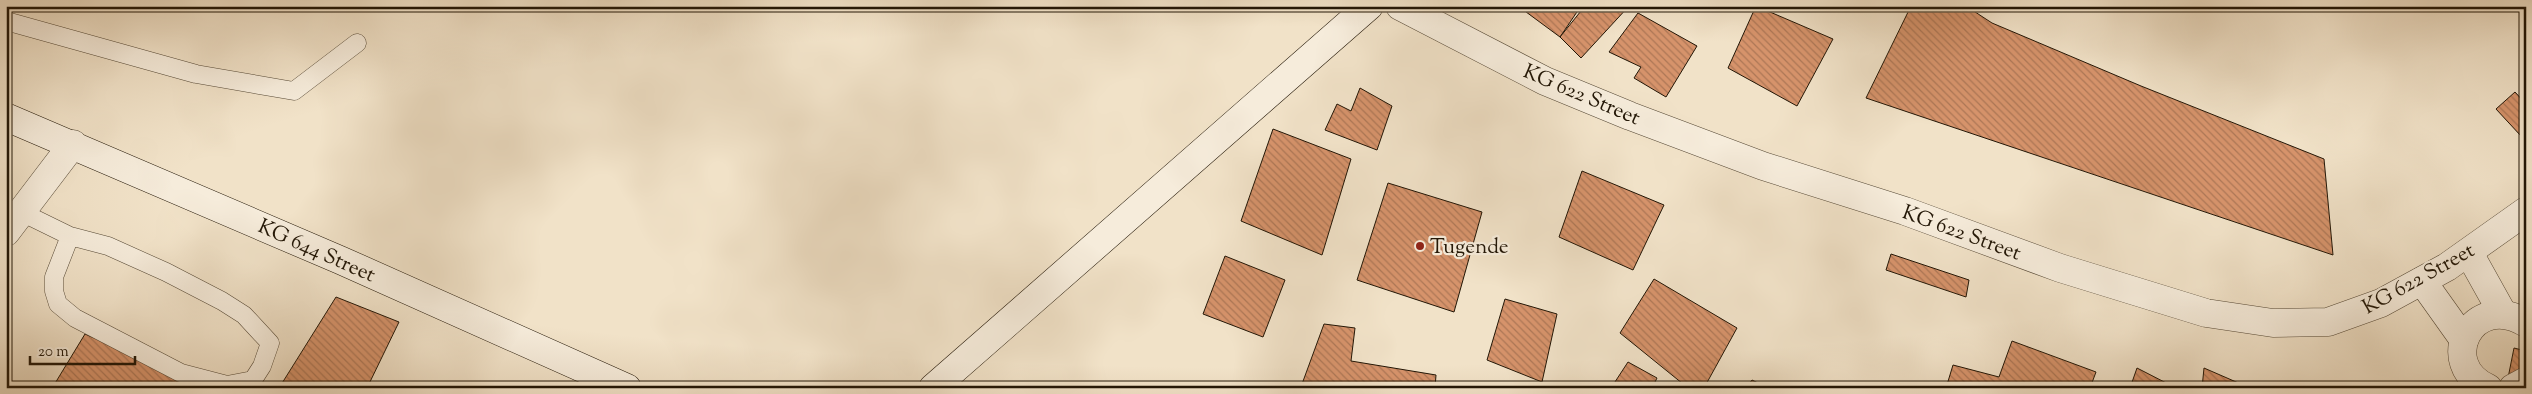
<svg xmlns="http://www.w3.org/2000/svg" width="2532" height="394" font-family="'Sorts Mill Goudy',serif">
  <style>
    .building { fill: url(#building-back-hatch); stroke: #221606 }
    .lines { fill: none; stroke-linecap: round; stroke-linejoin: round }
    .lane-casing { stroke: #564936; stroke-width: 19 }
    .street-casing { stroke: #564936; stroke-width: 29 }
    .secondary-casing { stroke: #221606; stroke-width: 29 }
    .lane { stroke: #f6ecdb; stroke-width: 18 }
    .street { stroke: #f6ecdb; stroke-width: 28 }
    .secondary { stroke: #f6ecdb; stroke-width: 28 }
    .poi-dot { fill: #8f2418; stroke: #f6ecdb; stroke-width: 2 }
    .labels { text-anchor: middle; stroke-width: 4.5; stroke-linejoin: round; paint-order: stroke }
    .street-label { font-size: 21px; fill: #221606; stroke: #f6ecdb }
    .poi-label { font-size: 21px; fill: #221606; stroke: #f6ecdb; text-anchor: start }
  </style>
  <defs>
    <pattern id="building-back-hatch" width="6" height="6" patternUnits="userSpaceOnUse" patternTransform="scale(1.25)"><rect width="6" height="6" fill="#d6936b"/><path d="M-1 5l2 2M0 0l6 6M5-1l2 2" fill="none" stroke="#ad7756"/></pattern>
  </defs>
  <rect width="100%" height="100%" fill="#f1e2c8"/>
  <filter id="stains"><feTurbulence type="fractalNoise" baseFrequency=".004" numOctaves="4"/><feColorMatrix values="0 0 0 0 .2 0 0 0 0 .09 0 0 0 0 .02 0 0 0 .5 -.17"/></filter>
  <radialGradient id="worn" r=".72"><stop offset=".6" stop-color="#630" stop-opacity="0"/><stop offset="1" stop-color="#630" stop-opacity=".3"/></radialGradient>
  <g class="building">
    <path d="M 1518,6 L 1581,6 L 1560,37 Z"/>
    <path d="M 1585,6 L 1629,6 L 1581,58 L 1560,37 Z"/>
    <path d="M 1756,6 L 1833,39 L 1797,106 L 1728,68 Z"/>
    <path d="M 1911,6 L 1966,6 L 1992,23 L 2141,86 L 2324,159 L 2333,255 L 1866,98 Z"/>
    <path d="M 1638,13 L 1697,46 L 1666,97 L 1634,78 L 1641,67 L 1609,52 Z"/>
    <path d="M 1360,88 L 1392,106 L 1377,150 L 1325,130 L 1337,104 L 1351,111 Z"/>
    <path d="M 2515,92 L 2526,104 L 2526,132 L 2521,136 L 2496,109 Z"/>
    <path d="M 1273,129 L 1351,159 L 1322,255 L 1241,221 Z"/>
    <path d="M 1582,171 L 1664,205 L 1633,270 L 1559,237 Z"/>
    <path d="M 1388,183 L 1482,212 L 1454,312 L 1357,280 Z"/>
    <path d="M 1891,254 L 1969,280 L 1966,297 L 1886,270 Z"/>
    <path d="M 1225,256 L 1285,280 L 1263,337 L 1203,314 Z"/>
    <path d="M 1654,279 L 1737,328 L 1704,388 L 1688,388 L 1620,333 Z"/>
    <path d="M 336,297 L 399,322 L 367,388 L 279,388 Z"/>
    <path d="M 1505,299 L 1557,314 L 1542,382 L 1487,360 Z"/>
    <path d="M 1324,324 L 1355,328 L 1351,361 L 1436,375 L 1435,388 L 1313,388 L 1302,384 Z"/>
    <path d="M 85,334 L 212,388 L 60,388 L 54,385 Z"/>
    <path d="M 2012,341 L 2096,372 L 2090,388 L 1946,388 L 1953,365 L 1999,377 Z"/>
    <path d="M 2514,348 L 2526,351 L 2526,388 L 2506,388 Z"/>
    <path d="M 1628,362 L 1657,378 L 1652,388 L 1611,388 Z"/>
    <path d="M 2137,368 L 2176,388 L 2130,388 Z"/>
    <path d="M 2204,368 L 2250,388 L 2202,388 Z"/>
    <path d="M 1752,380 L 1768,388 L 1746,388 Z"/>
  </g>
  <g class="lines">
    <defs>
      <g id="lane">
        <path d="M 6,21 L 196,74 L 294,91 L 357,43"/>
        <path d="M 23,213 L 70,236 L 108,246 L 166,272 L 222,301 L 244,315 L 270,343 L 262,366 L 253,380 L 227,385 L 181,373 L 75,318 L 58,304 L 54,291 L 54,277 L 70,236"/>
      </g>
      <g id="street">
        <path d="M 1400,6 L 1545,81 L 1630,116 L 1763,166 L 1905,211 L 2060,268 L 2206,313 L 2273,323 L 2328,322 L 2381,303 L 2447,267 L 2526,211"/>
        <path d="M 6,232 L 73,144"/>
        <path d="M 2469,253 L 2503,314"/>
        <path d="M 2422,281 L 2464,340"/>
        <path d="M 2488,388 C 2435,364 2472,290 2526,323"/>
        <path d="M 2513,388 L 2526,381"/>
      </g>
      <g id="secondary">
        <path d="M 6,117 L 340,260 L 627,388"/>
        <path d="M 933,388 L 1369,6"/>
      </g>
    </defs>
    <use href="#lane" class="lane-casing"/>
    <use href="#street" class="street-casing"/>
    <use href="#secondary" class="secondary-casing"/>
    <use href="#lane" class="lane"/>
    <use href="#street" class="street"/>
    <use href="#secondary" class="secondary"/>
  </g>
  <circle class="poi-dot" cx="1420" cy="246" r="5"/>
  <g class="labels">
    <g class="street-label">
      <text transform="translate(1582 94) rotate(23)" y="7">KG 622 Street</text>
      <text transform="translate(1962 232) rotate(20)" y="7">KG 622 Street</text>
      <text transform="translate(317 250) rotate(24)" y="7">KG 644 Street</text>
      <text transform="translate(2418 278) rotate(-29)" y="7">KG 622 Street</text>
    </g>
    <g class="poi-label">
      <text x="1430" y="253">Tugende</text>
    </g>
  </g>
  <rect width="2532" height="394" fill="none" stroke="#f1e2c8" stroke-width="25"/>
  <rect x="8" y="8" width="2517" height="379" fill="none" stroke="#221606" stroke-width="2.5"/>
  <rect x="12" y="12" width="2507" height="369" fill="none" stroke="#221606"/>
  <path d="M30 356v8h105v-8" fill="none" stroke="#221606" stroke-width="2.5"/>
  <text x="38" y="356" font-size="15" fill="#221606" stroke="#f6ecdb" stroke-width="4" paint-order="stroke">20 m</text>
  <rect width="100%" height="100%" filter="url(#stains)"/>
  <rect width="100%" height="100%" fill="url(#worn)"/>
</svg>
